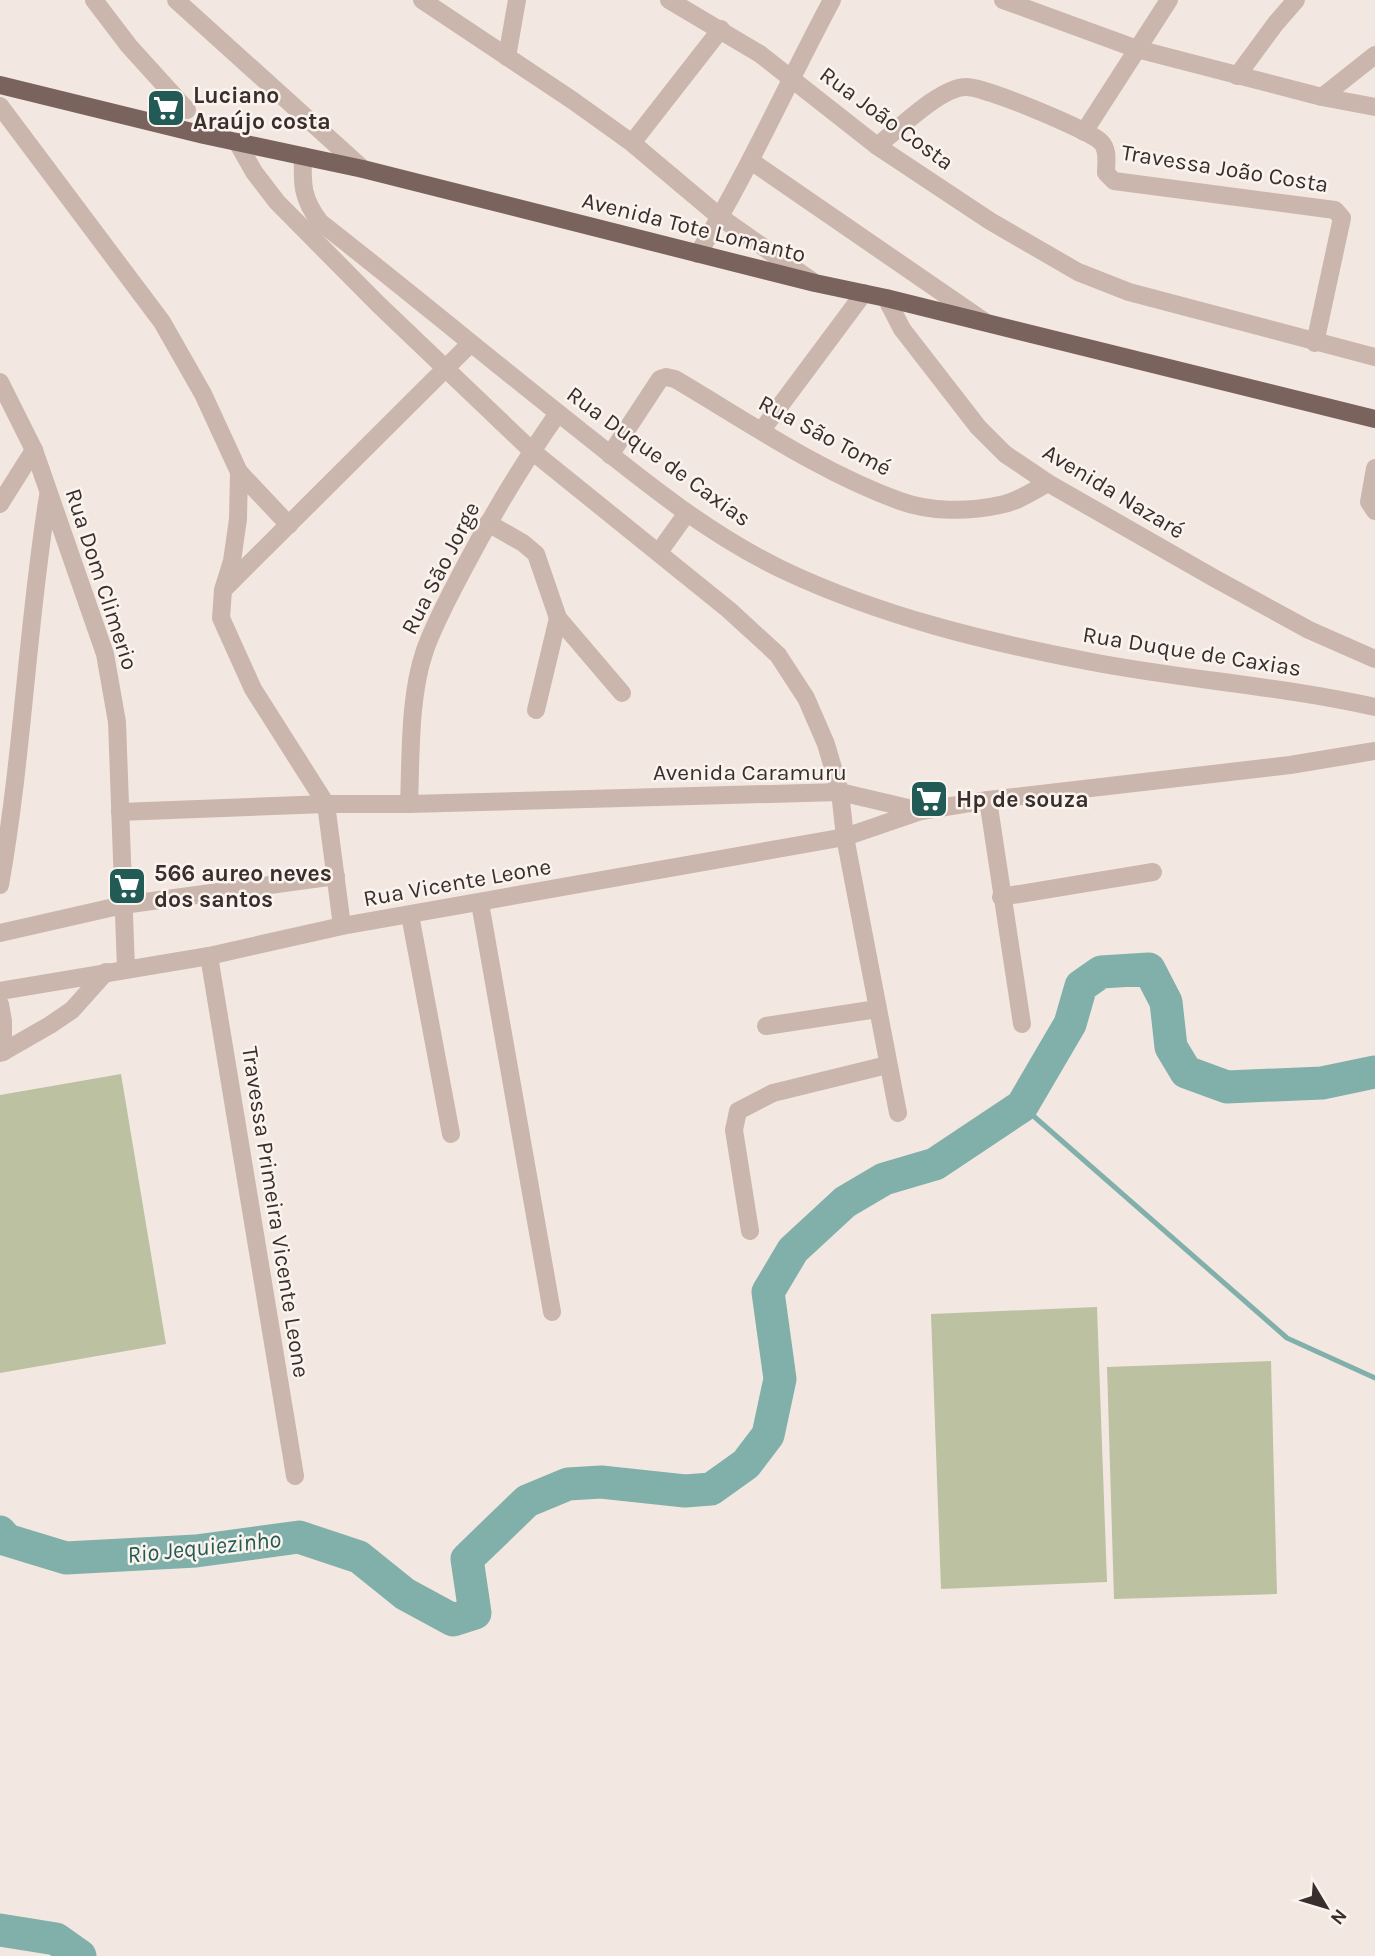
<svg xmlns="http://www.w3.org/2000/svg" width="1375" height="1956" font-family="Karla,sans-serif">
  <style>
    .green { fill: #bcc1a1 }
    .lines { fill: none; stroke-linecap: round; stroke-linejoin: round }
    .stream { stroke: #81afaa; stroke-width: 5 }
    .river { stroke: #81afaa; stroke-width: 33 }
    .minor { stroke: #cbb6ad; stroke-width: 18 }
    .major { stroke: #7a635d; stroke-width: 18 }
    .labels { text-anchor: middle; stroke-width: 5; stroke-linejoin: round; paint-order: stroke }
    .poi-label { font-size: 23px; font-weight: bold; fill: #392e2b; stroke: #faf3ee; text-anchor: start }
    .street-label { font-size: 23px; fill: #392e2b; stroke: #faf3ee }
    .water-label { font-size: 24px; font-style: italic; fill: #225a55; stroke: #faf3ee }
  </style>
  <rect width="100%" height="100%" fill="#f3e8e1"/>
  <g class="green">
    <path d="M 121,1074 L 166,1344 L 0,1373 L 0,1095 Z"/>
    <path d="M 1097,1307 L 1107,1582 L 941,1589 L 931,1314 Z"/>
    <path d="M 1271,1361 L 1277,1594 L 1114,1599 L 1107,1367 Z"/>
  </g>
  <g class="lines">
    <path class="stream" d="M 1022,1106 L 1287,1338 L 1375,1378"/>
    <g class="river">
      <path d="M 0,1532 L 7,1540 L 66,1558 L 196,1551 L 299,1537 L 359,1557 L 405,1594 L 453,1620 L 475,1613 L 467,1559 L 527,1501 L 568,1484 L 601,1482 L 685,1491 L 711,1489 L 746,1464 L 768,1435 L 780,1379 L 768,1292 L 793,1250 L 845,1202 L 884,1179 L 935,1164 L 1022,1106 L 1070,1024 L 1081,986 L 1101,972 L 1149,969 L 1166,1002 L 1171,1047 L 1186,1072 L 1227,1087 L 1322,1083 L 1375,1072"/>
      <path d="M 0,1930 L 56,1939 L 80,1956"/>
    </g>
    <g class="minor">
      <path d="M 94,0 L 129,46 L 187,110"/>
      <path d="M 176,0 L 363,169"/>
      <path d="M 422,0 L 572,100 L 632,143 L 720,217 L 812,281"/>
      <path d="M 669,0 L 760,54 L 877,146 L 990,221 L 1078,272 L 1129,292 L 1375,357"/>
      <path d="M 1003,0 L 1137,49 L 1322,97 L 1375,107"/>
      <path d="M 507,57 L 517,0"/>
      <path d="M 1237,76 L 1276,23 L 1296,0"/>
      <path d="M 1322,97 L 1375,55"/>
      <path d="M 0,106 L 162,322 L 203,394 L 239,472 L 238,519 L 232,561 L 223,590 L 221,618 L 253,689 L 326,804 L 342,926"/>
      <path d="M 1084,132 L 1169,0"/>
      <path d="M 237,142 L 254,172 L 277,202 L 378,304 L 532,451 L 729,610 L 778,655 L 806,698 L 826,744 L 840,792 L 845,837 L 898,1113"/>
      <path d="M 632,143 L 721,29"/>
      <path d="M 877,146 C 898,130 940,87 966,87 C 983,86 1089,130 1101,142 C 1109,150 1106,163 1106,173 L 1114,181 L 1335,210 L 1342,218 L 1315,343"/>
      <path d="M 303,156 C 302,184 302,199 320,222 C 407,290 491,360 577,428 C 642,480 708,534 783,570 C 880,616 987,642 1092,662 C 1186,680 1281,686 1375,707"/>
      <path d="M 751,161 L 985,322"/>
      <path d="M 698,254 C 748,172 787,84 832,0"/>
      <path d="M 886,298 L 902,329 L 978,427 L 1005,454 L 1048,483 L 1214,578 L 1309,630 L 1375,659"/>
      <path d="M 0,382 L 34,450 L 105,654 L 117,722 L 126,969"/>
      <path d="M 762,430 L 864,293"/>
      <path d="M 610,455 L 660,379 L 666,377 L 675,379 C 748,422 820,472 900,501 C 930,512 968,512 1000,505 C 1017,502 1033,491 1048,483"/>
      <path d="M 1375,468 L 1369,502 L 1375,511"/>
      <path d="M 239,472 L 289,525"/>
      <path d="M 0,504 L 34,450"/>
      <path d="M 488,523 L 523,543 L 536,554 L 558,618 L 622,693"/>
      <path d="M 659,552 L 687,513"/>
      <path d="M 226,587 L 470,344"/>
      <path d="M 536,710 L 558,618"/>
      <path d="M 988,800 L 1022,1024"/>
      <path d="M 409,804 C 411,755 409,696 425,650 C 435,622 450,595 464,568 C 492,515 523,463 558,413"/>
      <path d="M 120,812 L 326,804 L 409,804 L 840,792 L 921,811 L 988,800 L 1290,765 L 1375,751"/>
      <path d="M 0,885 C 23,756 27,625 48,496"/>
      <path d="M 1001,897 L 1153,872"/>
      <path d="M 480,903 L 552,1312"/>
      <path d="M 410,915 L 451,1134"/>
      <path d="M 0,933 L 123,905 L 336,876"/>
      <path d="M 209,956 L 295,1476"/>
      <path d="M 0,991 L 209,956 L 342,926 L 845,837 L 921,811"/>
      <path d="M 0,1004 L 3,1021 L 3,1052 L 0,1053"/>
      <path d="M 766,1026 L 877,1009"/>
      <path d="M 3,1052 L 50,1025 L 72,1010 L 106,972"/>
      <path d="M 750,1231 L 734,1130 L 738,1111 L 773,1093 L 887,1065"/>
    </g>
    <path class="major" d="M 0,85 L 204,135 L 363,169 L 815,283 L 886,298 L 1375,419"/>
  </g>
  <defs>
    <symbol id="supermarket-square" viewBox="-11 -11 22 22"><rect x="-9" y="-9" width="18" height="18" rx="4" fill="#225a55" stroke="#faf3ee"/><path d="M-6-5.5h2.5l.6 2H6L4.5 2H-2.5L-4.4-4H-6ZM-1.5 3.2a1.3 1.3 0 1 0 .1 0ZM3 3.2a1.3 1.3 0 1 0 .1 0Z" fill="#fff"/></symbol>
  </defs>
  <g fill-rule="evenodd">
    <use href="#supermarket-square" x="144" y="86" width="44" height="44"/>
    <use href="#supermarket-square" x="907" y="777" width="44" height="44"/>
    <use href="#supermarket-square" x="105" y="864" width="44" height="44"/>
  </g>
  <g class="labels">
    <g class="poi-label">
      <text x="193" y="103">Luciano<tspan x="193" dy="26">Araújo costa</tspan></text>
      <text x="956" y="807">Hp de souza</text>
      <text x="154" y="881">566 aureo neves<tspan x="154" dy="26">dos santos</tspan></text>
    </g>
    <g class="street-label">
      <text transform="translate(887 118) rotate(36)" y="8">Rua João Costa</text>
      <text transform="translate(1225 168) rotate(9)" y="8">Travessa João Costa</text>
      <text transform="translate(694 227) rotate(14)" y="8">Avenida Tote Lomanto</text>
      <text transform="translate(825 435) rotate(28)" y="8">Rua São Tomé</text>
      <text transform="translate(659 456) rotate(36)" y="8">Rua Duque de Caxias</text>
      <text transform="translate(1114 491) rotate(31)" y="8">Avenida Nazaré</text>
      <text transform="translate(440 568) rotate(-63)" y="8">Rua São Jorge</text>
      <text transform="translate(102 579) rotate(72)" y="8">Rua Dom Climerio</text>
      <text transform="translate(1192 651) rotate(9)" y="8">Rua Duque de Caxias</text>
      <text x="750" y="780">Avenida Caramuru</text>
      <text transform="translate(457 882) rotate(-10)" y="8">Rua Vicente Leone</text>
      <text transform="translate(276 1212) rotate(81)" y="8">Travessa Primeira Vicente Leone</text>
    </g>
    <g class="water-label">
      <text transform="translate(204 1547) rotate(-6)" y="8">Rio Jequiezinho</text>
    </g>
  </g>
  <g transform="translate(1326 1907) rotate(128)" stroke="#faf3ee" stroke-width="5" paint-order="stroke">
  <path d="M0-5L12 26L0 18L-12 26Z" fill="#392e2b"/>
  <text y="-10" font-size="19" font-weight="bold" text-anchor="middle" fill="#392e2b">N</text>
  </g>
</svg>
